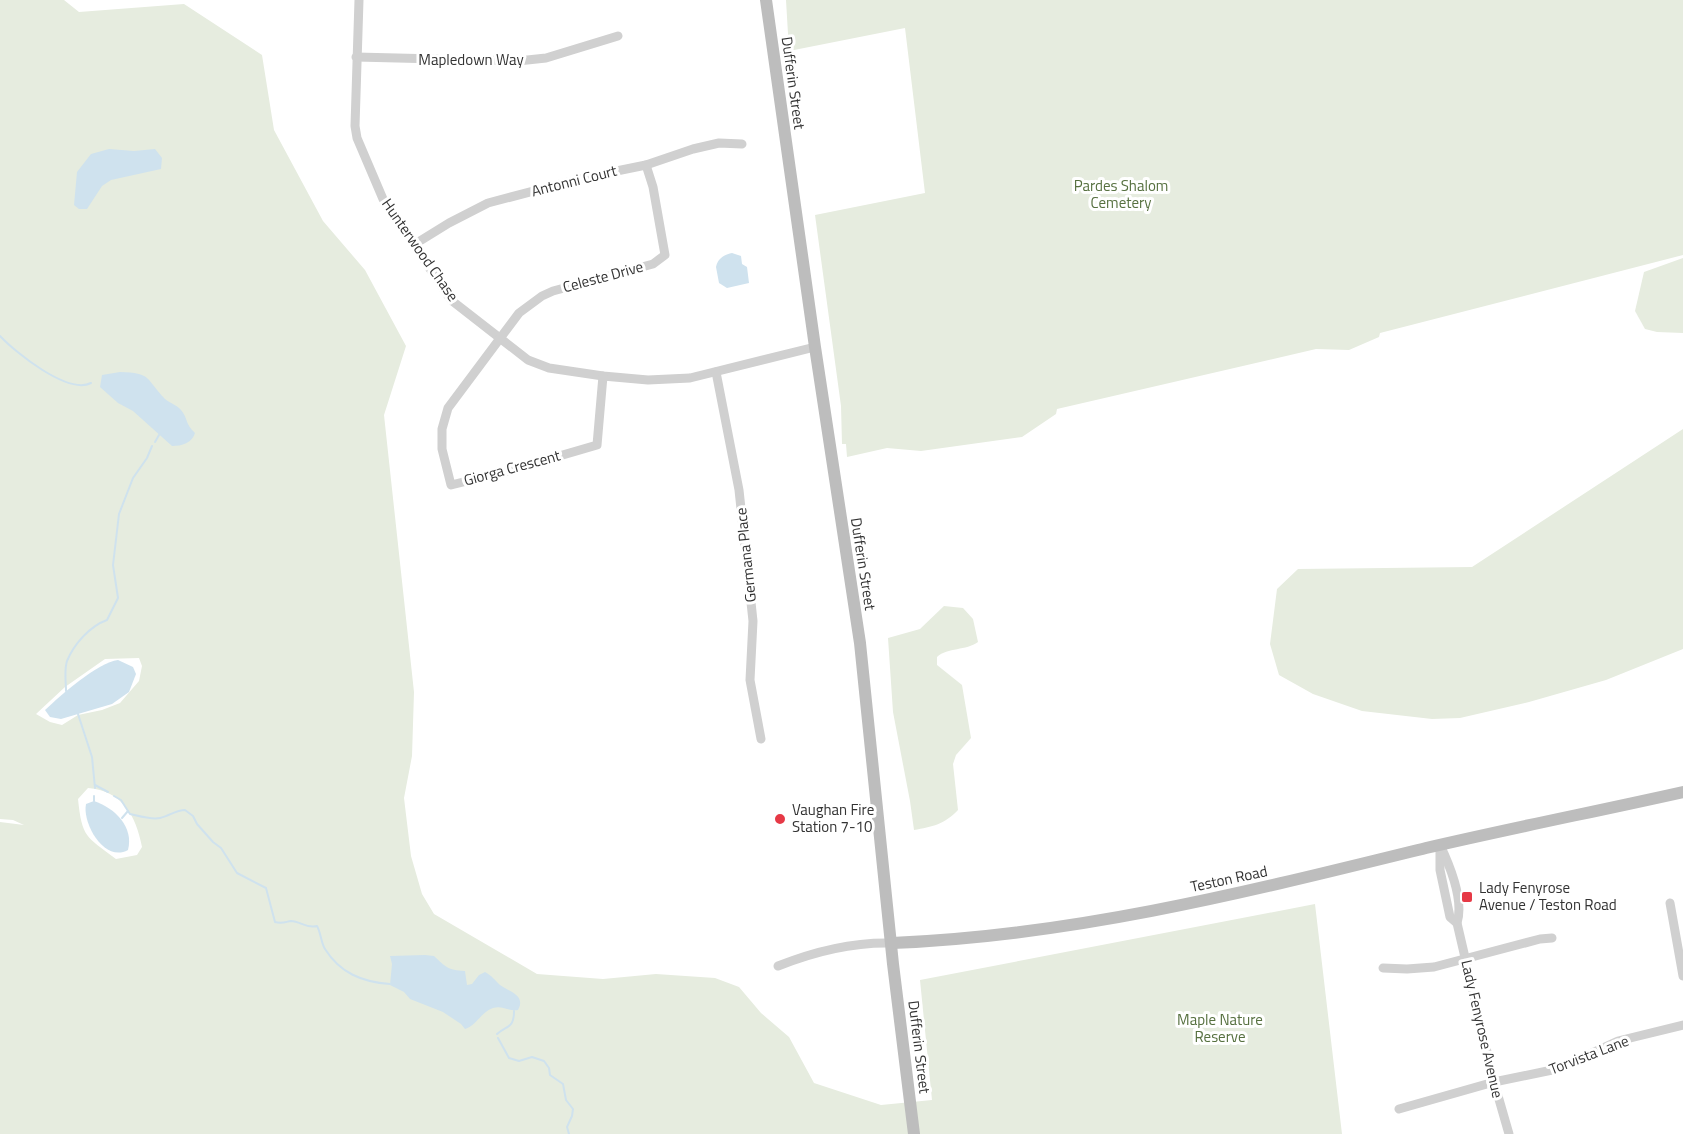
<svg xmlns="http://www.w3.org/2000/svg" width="1683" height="1134" font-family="'Titillium Web',sans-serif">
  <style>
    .green { fill: #e6ecdf; fill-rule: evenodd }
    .water { fill: #cfe2ee }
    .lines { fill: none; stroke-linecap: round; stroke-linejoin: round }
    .stream { stroke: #cfe2ee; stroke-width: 2 }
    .minor { stroke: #d0d0d0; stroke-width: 9 }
    .secondary { stroke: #bdbdbd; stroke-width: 12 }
    .poi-dot { fill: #e63946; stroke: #fff; stroke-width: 2 }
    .labels { text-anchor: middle; stroke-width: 6; stroke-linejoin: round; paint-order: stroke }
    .street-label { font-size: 15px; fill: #333; stroke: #fff }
    .park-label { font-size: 15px; fill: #56703f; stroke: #fff }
    .poi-label { font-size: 15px; fill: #333; stroke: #fff; text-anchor: start }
  </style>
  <rect width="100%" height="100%" fill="#fff"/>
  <g class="green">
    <path d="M 0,0 L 64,0 L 79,12 L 184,4 L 262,55 L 274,130 L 323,221 L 365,270 L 406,346 L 384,415 L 414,692 L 412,756 L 404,798 L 411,856 L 422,894 L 434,914 L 537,974 L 603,979 L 656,974 L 715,978 L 739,987 L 761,1013 L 789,1037 L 814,1083 L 881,1105 L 932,1100 L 920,980 L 1315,904 L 1342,1134 L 0,1134 L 0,822 L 24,825 L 13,820 L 0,819 ZM 139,658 L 142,666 L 139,681 L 120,703 L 102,710 L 78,715 L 62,725 L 50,722 L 36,714 L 65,687 L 105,659 ZM 88,788 C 122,791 136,815 142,847 L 137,855 L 116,859 C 86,836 82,838 78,799 Z"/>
    <path d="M 786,0 L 1683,0 L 1683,255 L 1380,333 L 1379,337 L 1349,350 L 1316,349 L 1057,409 L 1056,414 L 1022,437 L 921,451 L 887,448 L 847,457 L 846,444 L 842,444 L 841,406 L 815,215 L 925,193 L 905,28 L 789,51 Z"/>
    <path d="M 1683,258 L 1683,333 L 1657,332 L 1645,329 L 1635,311 L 1644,272 Z"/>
    <path d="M 1683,429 L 1683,649 L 1606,680 L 1529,702 L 1460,718 L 1432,719 L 1362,711 L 1313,694 L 1279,675 L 1270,644 L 1277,589 L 1298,569 L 1472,567 Z"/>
    <path d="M 944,606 L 963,608 L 973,619 L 978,642 C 966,651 948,647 937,657 L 937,665 L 962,685 L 971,738 L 956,755 L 953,764 L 958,810 C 945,824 932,827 914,830 L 910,801 L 893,712 L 888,638 L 920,629 Z"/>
  </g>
  <g class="water">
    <path d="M 109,149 L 134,151 L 155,149 L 162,158 L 161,169 L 111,180 L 102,186 L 87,209 L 79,209 L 74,205 L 77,172 L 91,154 Z"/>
    <path d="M 732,253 L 741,256 L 742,264 L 747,267 L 749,283 L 727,288 L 719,283 L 716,267 C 718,258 724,255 732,253 Z"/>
    <path d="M 120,372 C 152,373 145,378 165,399 C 170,403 177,405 181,410 C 188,418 185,424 195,433 C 192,443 182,446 172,446 L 133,411 L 118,403 L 100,387 L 102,375 Z"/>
    <path d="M 118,660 L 133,667 L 136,674 L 129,692 L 112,704 L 61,719 L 50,717 L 45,710 C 60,696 98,662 118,660 Z"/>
    <path d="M 94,801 C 115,808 134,827 128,850 C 104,863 82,823 86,804 Z"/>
    <path d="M 425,955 L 434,956 C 446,967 447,970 465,971 L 467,985 L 472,984 L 479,975 L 485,972 C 492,976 495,980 500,985 C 510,992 526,995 518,1010 C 509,1012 503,1005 493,1008 C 481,1012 477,1025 465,1029 L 461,1024 L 443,1012 L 410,999 L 404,992 L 390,985 L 392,964 L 390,956 Z"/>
  </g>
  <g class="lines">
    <g class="stream">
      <path d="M 0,336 C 15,352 68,395 91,383"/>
      <path d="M 155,442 L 159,435"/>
      <path d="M 66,691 C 66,682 64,670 67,661 C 74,644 90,626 107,620 L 118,598 L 113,565 L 119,514 L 133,478 L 147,458 L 152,446"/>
      <path d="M 78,714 L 92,757 L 95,788"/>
      <path d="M 95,785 L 108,792"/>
      <path d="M 114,796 L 121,800 L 128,811"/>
      <path d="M 94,801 L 94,796"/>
      <path d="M 128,811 L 130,814 C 139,816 151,820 160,818 C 169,816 176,810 185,810 L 193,816 L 197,824 L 213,842 L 221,848 L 237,873 L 266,888 L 275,922 C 282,924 285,922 291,921 C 300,921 307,929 317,926 C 321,933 321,943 325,949 C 340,973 362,982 390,984"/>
      <path d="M 122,818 L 128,811"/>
      <path d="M 497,1034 C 507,1025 514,1029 514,1011"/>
      <path d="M 498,1038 L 509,1058 L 519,1061 L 532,1057 L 544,1061 L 549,1068 L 550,1075 L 563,1084 L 566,1100 L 573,1109 L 572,1116 L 567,1127 L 569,1134"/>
    </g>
    <g class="minor">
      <path d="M 359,0 L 355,126 L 357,138 L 383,199 L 451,300 L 528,360 L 549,368 L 603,376 L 648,380 L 690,378 L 815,347"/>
      <path d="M 356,57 L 518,61 L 546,58 L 618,36"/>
      <path d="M 415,244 L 449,223 L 488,203 L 587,177 L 646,165 L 693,149 L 719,143 L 742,144"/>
      <path d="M 716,372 L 739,490 L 753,621 L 750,680 L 761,739"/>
      <path d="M 603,376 L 597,445 L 508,471 L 451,485 L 442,449 L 442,429 L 448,408 L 519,313 L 542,296 L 553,291 L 653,264 L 665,255 L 653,187 L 646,165"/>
      <path d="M 1440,845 C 1450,866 1464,901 1457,923 L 1494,1082 L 1509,1134"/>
      <path d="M 1440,849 L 1440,870 L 1450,917 L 1457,923"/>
      <path d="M 1670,903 L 1683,976"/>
      <path d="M 778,966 C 813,952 854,942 892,943"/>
      <path d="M 1383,968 L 1407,969 L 1434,967 L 1540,939 L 1552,938"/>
      <path d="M 1399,1109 L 1494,1082 L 1557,1069 L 1618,1041 L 1683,1025"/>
    </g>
    <g class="secondary">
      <path d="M 766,0 L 815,347 L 860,643 L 893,964 L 914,1134"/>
      <path d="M 892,943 C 1074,936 1251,891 1426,848 C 1512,828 1598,811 1683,792"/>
    </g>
  </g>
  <g class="poi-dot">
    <circle cx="780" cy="819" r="6"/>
    <rect x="1461" y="891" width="12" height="12" rx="3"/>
  </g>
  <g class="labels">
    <g class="street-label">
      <text x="471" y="65">Mapledown Way</text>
      <text transform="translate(793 83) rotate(82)" y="5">Dufferin Street</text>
      <text transform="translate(574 181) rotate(-14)" y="5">Antonni Court</text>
      <text transform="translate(420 250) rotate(55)" y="5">Hunterwood Chase</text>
      <text transform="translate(603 277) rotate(-15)" y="5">Celeste Drive</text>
      <text transform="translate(512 468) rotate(-15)" y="5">Giorga Crescent</text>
      <text transform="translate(746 555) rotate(-96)" y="5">Germana Place</text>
      <text transform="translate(863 564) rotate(81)" y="5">Dufferin Street</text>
      <text transform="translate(1229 879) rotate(-12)" y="5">Teston Road</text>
      <text transform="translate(1482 1029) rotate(77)" y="5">Lady Fenyrose Avenue</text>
      <text transform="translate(919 1047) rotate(83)" y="5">Dufferin Street</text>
      <text transform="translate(1589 1055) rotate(-21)" y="5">Torvista Lane</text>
    </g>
    <g class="park-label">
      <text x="1121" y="191">Pardes Shalom<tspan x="1121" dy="17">Cemetery</tspan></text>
      <text x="1220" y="1025">Maple Nature<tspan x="1220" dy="17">Reserve</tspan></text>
    </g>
    <g class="poi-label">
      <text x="792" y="815">Vaughan Fire<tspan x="792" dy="17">Station 7-10</tspan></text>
      <text x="1479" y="893">Lady Fenyrose<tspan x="1479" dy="17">Avenue / Teston Road</tspan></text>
    </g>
  </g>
</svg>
